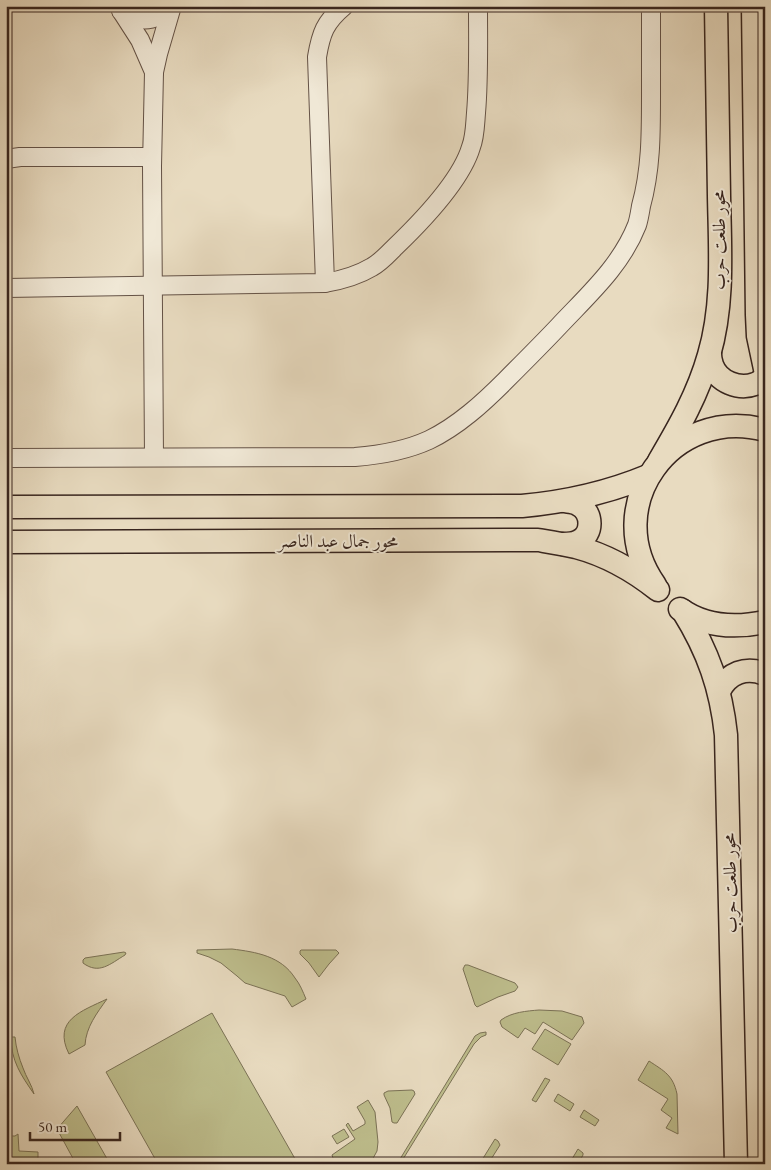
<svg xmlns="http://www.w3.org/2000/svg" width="771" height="1170" font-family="'EB Garamond',Amiri,serif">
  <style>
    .green { fill: #bebe8d; stroke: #7b7256 }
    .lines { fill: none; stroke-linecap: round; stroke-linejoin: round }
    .minor-casing { stroke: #645246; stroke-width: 20 }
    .major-casing { stroke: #38251e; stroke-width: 25 }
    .minor { stroke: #f0e8d6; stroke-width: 18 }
    .major { stroke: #e8dbc0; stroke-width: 22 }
    .labels { text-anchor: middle; stroke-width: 4; stroke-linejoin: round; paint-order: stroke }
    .street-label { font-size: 18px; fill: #38251e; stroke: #f0e8d6 }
  </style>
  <rect width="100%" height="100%" fill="#e8dbc0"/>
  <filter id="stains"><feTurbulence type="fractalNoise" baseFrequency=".004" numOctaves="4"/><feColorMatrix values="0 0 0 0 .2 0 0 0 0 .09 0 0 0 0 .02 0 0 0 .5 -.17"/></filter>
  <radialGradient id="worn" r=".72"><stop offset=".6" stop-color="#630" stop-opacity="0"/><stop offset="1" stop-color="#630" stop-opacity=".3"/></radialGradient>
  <g class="green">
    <path d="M 232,949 C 256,952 281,956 295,978 C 300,984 303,992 306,999 L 292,1007 L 285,996 L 245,983 L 237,976 L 221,963 L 209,957 L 197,953 L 197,950 Z"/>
    <path d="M 301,950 L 336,950 L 339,953 L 329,964 L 319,977 L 309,963 L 300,954 L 300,951 Z"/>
    <path d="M 124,952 L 126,953 L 125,955 C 110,964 99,975 83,963 L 83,960 L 85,958 Z"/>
    <path d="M 465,965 L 468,965 L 515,983 L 518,987 L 515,991 L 498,997 L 477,1007 L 475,1005 L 463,969 Z"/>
    <path d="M 107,999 C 97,1013 86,1027 85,1045 L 69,1054 C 52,1020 82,1011 107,999 Z"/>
    <path d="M 539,1010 L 562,1011 L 582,1017 L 584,1023 L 572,1040 L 543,1022 L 535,1034 L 525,1028 L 518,1038 L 502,1027 L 500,1022 L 501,1020 C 512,1012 527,1011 539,1010 Z"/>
    <path d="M 212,1013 L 298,1164 L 158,1164 L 106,1072 Z"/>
    <path d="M 545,1029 L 571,1044 L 558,1065 L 532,1049 Z"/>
    <path d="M 486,1032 L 486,1035 L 481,1037 L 474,1044 L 400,1164 L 397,1164 L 475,1036 L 480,1033 Z"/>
    <path d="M 11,1037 L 15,1037 C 16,1048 19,1058 23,1068 C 26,1077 32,1085 34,1094 C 21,1075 11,1061 11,1037 Z"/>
    <path d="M 649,1061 C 664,1071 673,1075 677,1094 L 678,1134 L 666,1128 L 672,1118 L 661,1110 L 668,1099 L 638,1080 Z"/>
    <path d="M 545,1078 L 550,1080 L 536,1102 L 532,1100 Z"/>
    <path d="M 412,1090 L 414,1091 L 415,1094 L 397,1123 L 394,1123 L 392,1122 L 390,1108 L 384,1095 L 384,1093 L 388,1091 Z"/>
    <path d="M 558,1094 L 574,1104 L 570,1111 L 554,1101 Z"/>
    <path d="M 368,1100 L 375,1112 L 378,1142 L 377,1151 L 370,1164 L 335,1164 L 332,1155 L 355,1139 L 346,1125 L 348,1123 L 353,1131 L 365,1124 L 365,1121 L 357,1107 Z"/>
    <path d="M 77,1106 L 110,1164 L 76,1164 L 57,1129 Z"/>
    <path d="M 584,1110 L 599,1120 L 595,1126 L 580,1117 Z"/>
    <path d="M 344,1129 L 349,1137 L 337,1144 L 332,1136 Z"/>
    <path d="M 18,1134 L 19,1151 L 38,1152 L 38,1164 L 6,1164 L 6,1136 L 15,1136 Z"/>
    <path d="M 495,1139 L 498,1141 L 500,1145 L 488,1164 L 482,1160 Z"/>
    <path d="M 578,1149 L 583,1153 L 583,1155 L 578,1164 L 569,1164 Z"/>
  </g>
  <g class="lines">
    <defs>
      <g id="minor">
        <path d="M 121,11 C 140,24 156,22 172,6"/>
        <path d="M 122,12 L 140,40 L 154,72"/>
        <path d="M 6,159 L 20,157 L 152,157"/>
        <path d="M 325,283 L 317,57 C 321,33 325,22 344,6"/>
        <path d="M 6,288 L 325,283 C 342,280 357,276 372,267 C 381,262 388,254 395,247 C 420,223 461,181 471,147 C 475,137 475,125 476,113 C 479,78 478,42 478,6"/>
        <path d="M 154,457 L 152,166 L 154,72 L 158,54 L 172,6"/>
        <path d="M 6,458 L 355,457 C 380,455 405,451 429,440 C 458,426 483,403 506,380 C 524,362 542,344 559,326 C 588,295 621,266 637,225 C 639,219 640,212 641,206 C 651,170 651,134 651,97 C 651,67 651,37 651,6"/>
      </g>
      <g id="major">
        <path d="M 753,6 L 757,315 L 758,336 L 765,369"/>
        <path d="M 710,354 C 710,357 711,362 712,365 C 718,382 739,390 755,384 C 758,383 762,380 765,378"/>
        <path d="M 659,461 C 679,427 698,394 709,355 C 724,304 720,250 719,196 C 718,133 717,70 716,6"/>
        <path d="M 6,507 L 522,506 C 566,502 607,493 648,476"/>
        <path d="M 6,542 L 538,540 C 550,542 563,544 576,547 C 606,555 633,570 658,590"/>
        <path d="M 563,544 C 569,544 574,544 579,541 C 593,534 593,513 579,505 C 575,502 569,502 564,501"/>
        <path d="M 655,585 C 599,506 672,405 765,430"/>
        <path d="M 680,609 C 705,627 736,628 765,622"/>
        <path d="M 683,611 C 708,651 721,688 726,735 L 736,1164"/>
        <path d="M 719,691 C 728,673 746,666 765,674"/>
      </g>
    </defs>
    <use href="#minor" class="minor-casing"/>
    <use href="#major" class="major-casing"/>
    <use href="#minor" class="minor"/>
    <use href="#major" class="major"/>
  </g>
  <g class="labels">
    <g class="street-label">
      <text transform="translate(719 240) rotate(-90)" y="6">محور طلعت حرب</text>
      <text x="338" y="547">محور جمال عبد الناصر</text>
      <text transform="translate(730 883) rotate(-91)" y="6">محور طلعت حرب</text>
    </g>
  </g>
  <rect width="771" height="1170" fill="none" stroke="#e8dbc0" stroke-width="25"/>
  <rect x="8" y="8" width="756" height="1155" fill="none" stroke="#38251e" stroke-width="2.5"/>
  <rect x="12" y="12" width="746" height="1145" fill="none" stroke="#38251e"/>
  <path d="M30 1132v8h90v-8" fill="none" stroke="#38251e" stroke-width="2.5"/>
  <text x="38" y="1132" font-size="15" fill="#38251e" stroke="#f0e8d6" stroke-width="4" paint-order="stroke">50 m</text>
  <rect width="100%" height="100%" filter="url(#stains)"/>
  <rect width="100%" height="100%" fill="url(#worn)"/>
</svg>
